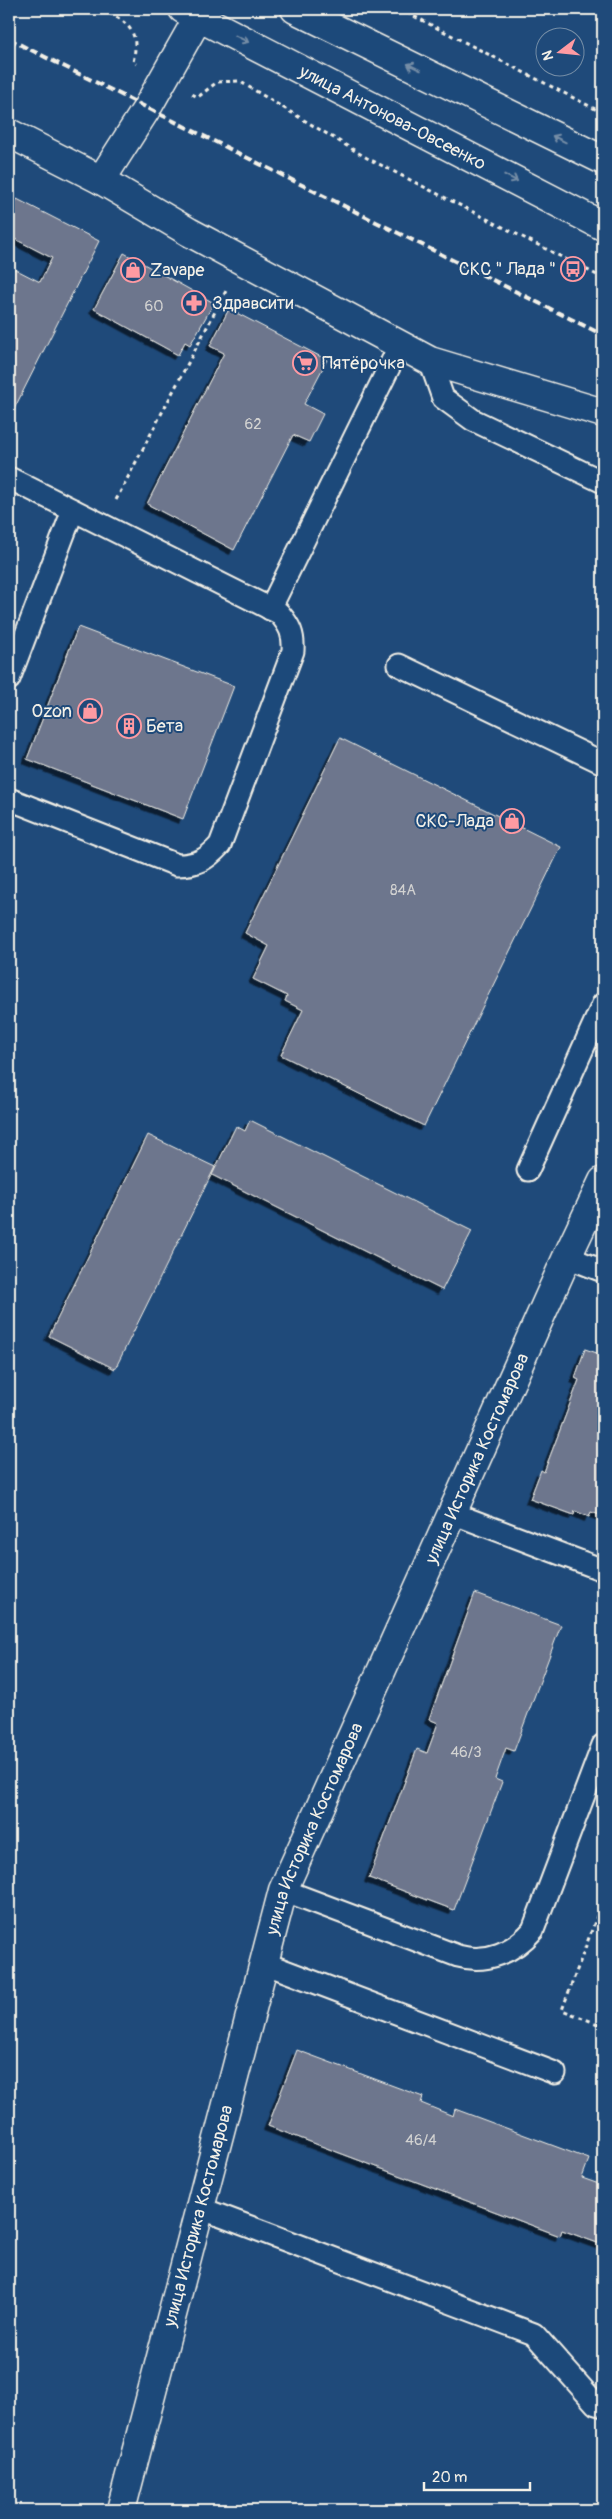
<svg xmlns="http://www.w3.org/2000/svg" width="612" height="2519" font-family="Pangolin,sans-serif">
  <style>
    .building { fill: #6d768d; stroke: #f4f1e8; filter: url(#shadow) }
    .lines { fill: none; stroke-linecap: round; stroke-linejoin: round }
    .lane-casing { stroke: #f4f1e8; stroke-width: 25 }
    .street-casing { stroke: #f4f1e8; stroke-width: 31 }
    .secondary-casing { stroke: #f4f1e8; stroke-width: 31 }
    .highway-casing { stroke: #f4f1e8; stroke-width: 31 }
    .path { stroke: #f4f1e8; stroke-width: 3; stroke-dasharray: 4 4; stroke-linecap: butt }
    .lane { stroke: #1f4a7a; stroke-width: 21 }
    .street { stroke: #1f4a7a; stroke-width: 28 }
    .secondary { stroke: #1f4a7a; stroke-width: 28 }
    .highway { stroke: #1f4a7a; stroke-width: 28 }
    .rail { stroke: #f4f1e8; stroke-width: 4; stroke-dasharray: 8 4; stroke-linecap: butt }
    .oneway { stroke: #748da6 }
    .labels { text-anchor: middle; stroke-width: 4; stroke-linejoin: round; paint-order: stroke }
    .number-label { font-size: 15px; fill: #d2d2d1 }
    .street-label { font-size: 18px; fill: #f4f1e8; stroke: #1f4a7a }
    .poi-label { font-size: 18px; fill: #f4f1e8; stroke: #1f4a7a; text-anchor: start }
  </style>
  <defs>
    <filter id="shadow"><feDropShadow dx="-4.5" dy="4.5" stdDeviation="0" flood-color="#0009"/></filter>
  </defs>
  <rect width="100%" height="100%" fill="#1f4a7a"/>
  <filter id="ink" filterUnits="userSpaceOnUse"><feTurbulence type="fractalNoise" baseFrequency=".02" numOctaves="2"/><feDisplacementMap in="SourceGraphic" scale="10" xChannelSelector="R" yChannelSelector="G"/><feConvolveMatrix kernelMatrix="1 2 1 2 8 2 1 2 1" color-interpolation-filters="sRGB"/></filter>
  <g filter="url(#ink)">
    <g class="building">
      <path d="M 17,199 L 99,241 L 11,415 L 9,414 L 9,266 L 40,282 L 52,258 L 9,236 L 9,215 Z"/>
      <path d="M 124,253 L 214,303 L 190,345 L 185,342 L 178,355 L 94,309 Z"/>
      <path d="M 229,309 L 327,360 L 304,404 L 323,414 L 309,442 L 293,435 L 234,550 L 147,504 L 224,353 L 210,346 Z"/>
      <path d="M 78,627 L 234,686 L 183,819 L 27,759 Z"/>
      <path d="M 340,738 L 561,847 L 424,1126 L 281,1055 L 303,1010 L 285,1001 L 287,996 L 253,979 L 269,946 L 245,933 Z"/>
      <path d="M 250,1120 L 472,1231 L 442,1290 L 212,1175 L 236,1126 L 245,1131 Z"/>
      <path d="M 148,1135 L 215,1167 L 115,1369 L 49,1336 Z"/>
      <path d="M 585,1349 L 603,1355 L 603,1516 L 591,1512 L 589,1517 L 575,1511 L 574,1515 L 530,1499 L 541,1470 L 544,1472 L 579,1380 L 575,1378 Z"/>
      <path d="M 475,1593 L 561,1625 L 514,1751 L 506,1748 L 495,1779 L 502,1782 L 454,1910 L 369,1878 L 417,1749 L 427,1753 L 438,1723 L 429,1719 Z"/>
      <path d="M 297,2050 L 423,2097 L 421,2103 L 453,2116 L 455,2109 L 589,2159 L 582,2178 L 599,2184 L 603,2173 L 603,2245 L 562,2230 L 560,2236 L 268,2126 Z"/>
    </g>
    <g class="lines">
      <defs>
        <g id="lane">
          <path d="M 430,361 L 443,398 L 473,420 L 603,482"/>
          <path d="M 9,478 L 279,613 C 290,626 294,634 293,651 L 220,845 C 206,860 197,865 177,865 L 9,799"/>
          <path d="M 270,609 L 400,345"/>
          <path d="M 399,665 L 603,763"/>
          <path d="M 9,679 L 73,510"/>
          <path d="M 528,1170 L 603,1004"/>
          <path d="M 567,1257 L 603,1271"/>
          <path d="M 452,1513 L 603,1570"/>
          <path d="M 283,1890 L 458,1956 C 487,1964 514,1952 533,1930 L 603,1745"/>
          <path d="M 264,1963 L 555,2073"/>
          <path d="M 200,2208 L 534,2334 L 596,2404 L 603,2406"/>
        </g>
        <g id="street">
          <path d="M 101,180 L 189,232 L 430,361 L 603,413"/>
          <path id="s1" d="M 121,2510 L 283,1890 L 567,1257 L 603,1181"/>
        </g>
        <path id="secondary" d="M 9,133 L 101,180 L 147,108 L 203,9"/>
        <g id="highway">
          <path id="s2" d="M 183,9 L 603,226"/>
          <path d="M 295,9 L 603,160"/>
        </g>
      </defs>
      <use href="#lane" class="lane-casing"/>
      <use href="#street" class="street-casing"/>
      <use href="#secondary" class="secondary-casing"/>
      <use href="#highway" class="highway-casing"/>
      <g class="path">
        <path d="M 102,9 C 129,23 140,31 133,62 L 136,64"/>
        <path d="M 400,9 L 603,113"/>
        <path d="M 192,94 L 198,97 L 217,82 L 239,81 L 367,158 L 603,278"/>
        <path d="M 116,500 L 227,289"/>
        <path d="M 603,1900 L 562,2010 L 603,2026"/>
      </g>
      <use href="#lane" class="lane"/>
      <use href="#street" class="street"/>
      <use href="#secondary" class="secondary"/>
      <use href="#highway" class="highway"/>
      <path class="rail" d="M 9,39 L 603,335"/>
    </g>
    <defs><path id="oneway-shaft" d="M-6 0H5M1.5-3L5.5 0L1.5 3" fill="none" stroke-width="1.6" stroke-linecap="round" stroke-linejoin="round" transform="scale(1.25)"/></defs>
    <g class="oneway">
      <use href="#oneway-shaft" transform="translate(242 39) rotate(27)"/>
      <use href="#oneway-shaft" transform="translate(414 67) rotate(-154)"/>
      <use href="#oneway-shaft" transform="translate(559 139) rotate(-154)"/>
      <use href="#oneway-shaft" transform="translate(511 178) rotate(27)"/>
    </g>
  </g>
  <defs>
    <symbol id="bus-ring" viewBox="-11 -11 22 22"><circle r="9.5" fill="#1f4a7a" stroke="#ff9aa2" stroke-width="1.5"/><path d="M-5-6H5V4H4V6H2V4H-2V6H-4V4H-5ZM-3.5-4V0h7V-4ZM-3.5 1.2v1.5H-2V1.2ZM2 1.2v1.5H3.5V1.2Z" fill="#ff9aa2"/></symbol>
    <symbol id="shop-ring" viewBox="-11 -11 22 22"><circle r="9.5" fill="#1f4a7a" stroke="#ff9aa2" stroke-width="1.5"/><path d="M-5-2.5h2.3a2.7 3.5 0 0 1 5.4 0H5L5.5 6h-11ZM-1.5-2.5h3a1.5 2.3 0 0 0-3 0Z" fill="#ff9aa2"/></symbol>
    <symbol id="pharmacy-ring" viewBox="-11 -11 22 22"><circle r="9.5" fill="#1f4a7a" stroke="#ff9aa2" stroke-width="1.5"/><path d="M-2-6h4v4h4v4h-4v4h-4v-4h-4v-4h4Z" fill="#ff9aa2"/></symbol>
    <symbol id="supermarket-ring" viewBox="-11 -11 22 22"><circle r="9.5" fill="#1f4a7a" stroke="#ff9aa2" stroke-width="1.5"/><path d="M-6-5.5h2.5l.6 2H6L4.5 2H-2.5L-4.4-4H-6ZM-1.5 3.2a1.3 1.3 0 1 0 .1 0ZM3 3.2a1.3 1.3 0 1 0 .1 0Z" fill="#ff9aa2"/></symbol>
    <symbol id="building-ring" viewBox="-11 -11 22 22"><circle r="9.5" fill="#1f4a7a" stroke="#ff9aa2" stroke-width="1.5"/><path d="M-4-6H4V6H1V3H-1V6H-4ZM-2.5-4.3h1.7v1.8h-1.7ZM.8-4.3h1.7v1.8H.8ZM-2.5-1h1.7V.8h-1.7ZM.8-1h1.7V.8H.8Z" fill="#ff9aa2"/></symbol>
  </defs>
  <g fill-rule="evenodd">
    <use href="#bus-ring" x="559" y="255" width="28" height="28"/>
    <use href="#shop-ring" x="119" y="256" width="28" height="28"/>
    <use href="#pharmacy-ring" x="180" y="289" width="28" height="28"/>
    <use href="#supermarket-ring" x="291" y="349" width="28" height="28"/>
    <use href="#shop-ring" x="76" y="697" width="28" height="28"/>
    <use href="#building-ring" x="115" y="712" width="28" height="28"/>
    <use href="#shop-ring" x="498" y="807" width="28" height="28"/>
  </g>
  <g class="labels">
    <g class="number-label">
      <text x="154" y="311">60</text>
      <text x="253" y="429">62</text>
      <text x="403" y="895">84А</text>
      <text x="466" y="1757">46/3</text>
      <text x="421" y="2145">46/4</text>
    </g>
    <g class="street-label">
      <text dy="6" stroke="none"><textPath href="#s2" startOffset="236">улица Антонова-Овсеенко</textPath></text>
      <text dy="6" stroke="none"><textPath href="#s1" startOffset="1114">улица Историка Костомарова</textPath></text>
      <text dy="6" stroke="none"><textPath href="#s1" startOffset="709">улица Историка Костомарова</textPath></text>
      <text dy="6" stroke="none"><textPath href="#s1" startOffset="304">улица Историка Костомарова</textPath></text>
    </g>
    <g class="poi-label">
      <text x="556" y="275" text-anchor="end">СКС " Лада "</text>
      <text x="150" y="276">Zavape</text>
      <text x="212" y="309">Здравсити</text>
      <text x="322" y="369">Пятёрочка</text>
      <text x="72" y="717" text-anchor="end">Ozon</text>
      <text x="146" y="732">Бета</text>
      <text x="494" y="827" text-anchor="end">СКС-Лада</text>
    </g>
  </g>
  <rect width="612" height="2519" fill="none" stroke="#1f4a7a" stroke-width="30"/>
  <rect x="15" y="15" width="582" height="2489" fill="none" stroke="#f4f1e8" stroke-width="2" filter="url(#ink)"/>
  <g transform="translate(560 52) rotate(254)"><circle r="24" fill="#1f4a7a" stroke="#748da6"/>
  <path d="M0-4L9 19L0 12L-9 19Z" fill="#ff9aa2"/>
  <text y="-8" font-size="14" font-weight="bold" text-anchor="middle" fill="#f4f1e8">N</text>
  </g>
  <path d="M424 2482v8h106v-8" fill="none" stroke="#f4f1e8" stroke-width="2.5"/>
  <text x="432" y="2482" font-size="15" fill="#f4f1e8" stroke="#1f4a7a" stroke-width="4" paint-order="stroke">20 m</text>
</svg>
